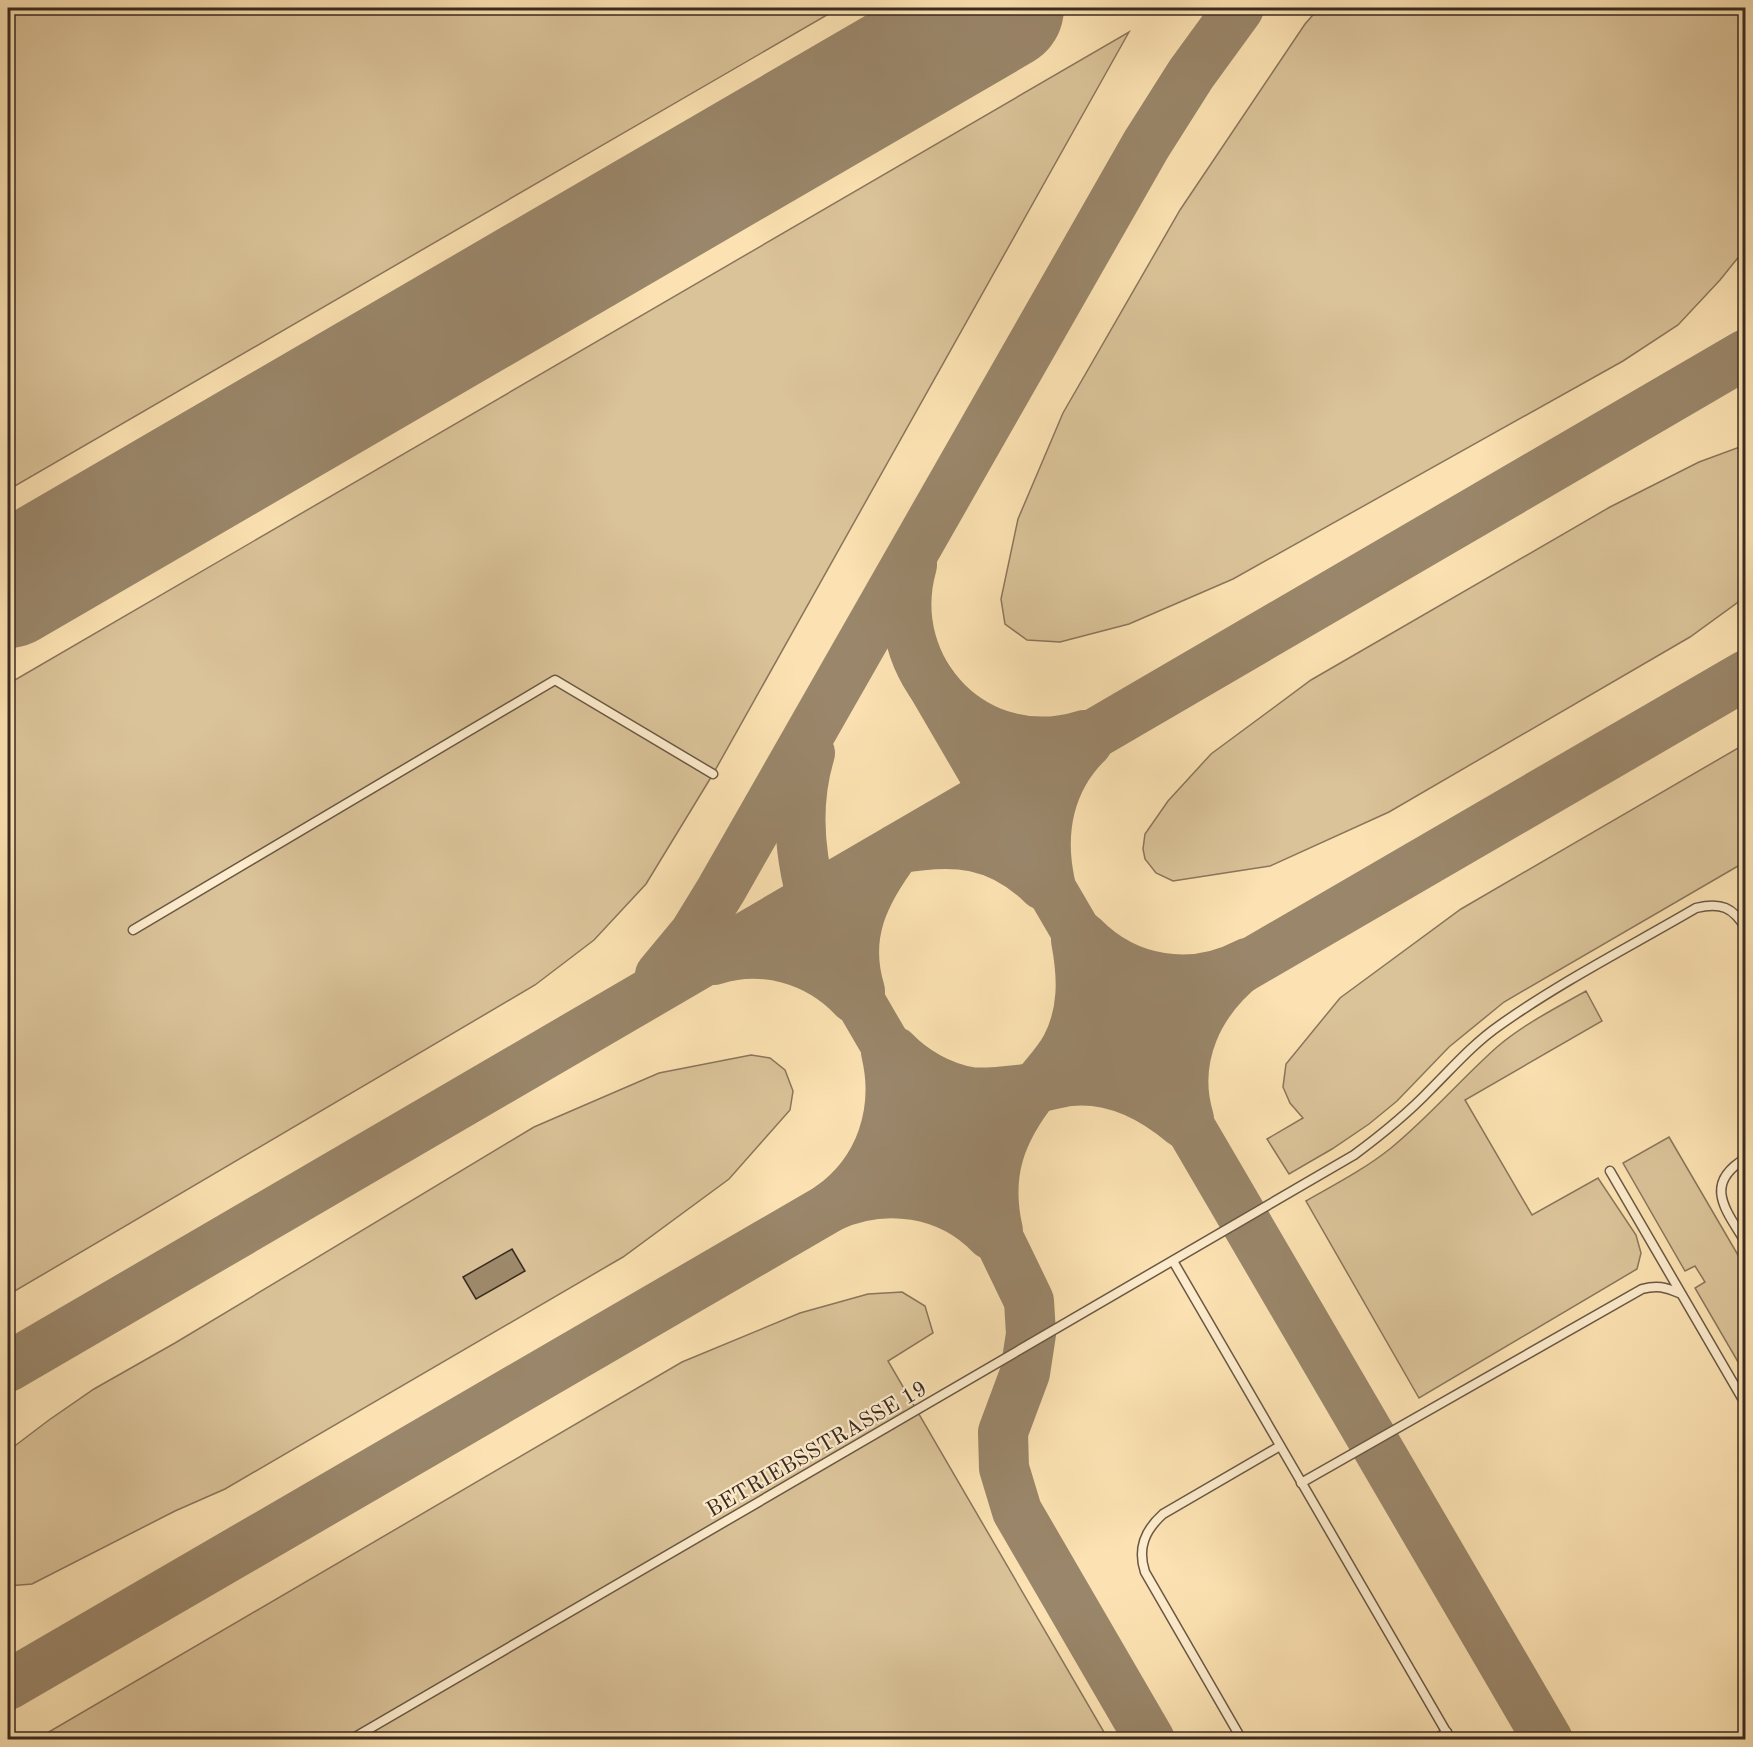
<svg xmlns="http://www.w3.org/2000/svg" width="1753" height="1747" font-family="'Old Standard TT',serif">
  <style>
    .green { fill: #dbc399; stroke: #8a765d; stroke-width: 1.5 }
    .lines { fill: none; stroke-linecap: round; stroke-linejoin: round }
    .taxiway { stroke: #9a866a; stroke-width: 50 }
    .runway { stroke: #9a866a; stroke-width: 124 }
    .building { fill: #9e8a6c; stroke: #392a21; stroke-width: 1.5 }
    .lane-casing { stroke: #6a5845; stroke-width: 11 }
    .lane { stroke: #fdeccd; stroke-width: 8 }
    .labels { text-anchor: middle; stroke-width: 4.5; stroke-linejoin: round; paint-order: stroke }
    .street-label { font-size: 22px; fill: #392a21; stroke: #fdeccd }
  </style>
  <rect width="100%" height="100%" fill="#fce2b2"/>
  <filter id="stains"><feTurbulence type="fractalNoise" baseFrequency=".00333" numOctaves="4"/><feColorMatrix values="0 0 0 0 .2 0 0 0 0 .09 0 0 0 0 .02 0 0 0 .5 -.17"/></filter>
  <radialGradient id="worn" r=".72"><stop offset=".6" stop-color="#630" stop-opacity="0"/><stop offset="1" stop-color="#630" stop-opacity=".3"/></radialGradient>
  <g class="green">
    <path d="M 8,8 L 839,8 L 8,490 Z"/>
    <path d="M 1319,8 L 1745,8 L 1745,249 L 1720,280 L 1678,325 L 1623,361 L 1233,579 L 1129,624 L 1060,642 L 1027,640 L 1005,624 L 1001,599 L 1018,519 L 1063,413 L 1180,210 L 1305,24 Z"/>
    <path d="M 1129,32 L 713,774 L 646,884 L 594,940 L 535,985 L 8,1295 L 8,684 Z"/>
    <path d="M 1745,445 L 1745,597 L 1690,637 L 1389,812 L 1270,866 L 1173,881 L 1156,873 L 1145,859 L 1143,849 L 1145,834 L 1168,801 L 1211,754 L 1311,680 L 1610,507 L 1699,462 Z"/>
    <path d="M 1745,744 L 1745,862 L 1504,1002 L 1449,1047 L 1397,1101 L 1369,1124 L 1332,1149 L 1289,1174 L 1267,1139 L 1303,1118 L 1290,1103 L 1283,1087 L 1286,1064 L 1340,998 L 1461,909 Z"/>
    <path d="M 1586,991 L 1602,1021 L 1465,1100 L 1532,1215 L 1598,1178 L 1636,1235 L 1641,1253 L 1637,1269 L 1419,1398 L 1306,1201 C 1334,1185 1365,1169 1391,1148 C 1429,1117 1461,1079 1497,1047 C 1524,1024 1556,1008 1586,991 Z"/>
    <path d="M 751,1055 L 770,1058 L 785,1070 L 793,1091 L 790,1110 L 729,1179 L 623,1257 L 225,1489 L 175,1511 L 32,1584 L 8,1586 L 8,1451 L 49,1420 L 94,1389 L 175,1343 L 534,1127 L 659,1073 Z"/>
    <path d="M 1669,1137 L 1745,1267 L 1745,1374 L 1695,1288 L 1705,1282 L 1695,1266 L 1685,1271 L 1623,1163 Z"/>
    <path d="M 902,1292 L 925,1306 L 933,1333 L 888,1361 L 1108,1739 L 35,1740 L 682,1362 L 800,1313 L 868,1294 Z"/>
  </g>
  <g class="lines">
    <g class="taxiway">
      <path d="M 912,565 C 882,671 978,768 1084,735"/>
      <path d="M 931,683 L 1548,1740"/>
      <path d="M 810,753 C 789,823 805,897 836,960 L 1002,1245 L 1029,1301 L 1031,1334 L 1025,1373 L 1003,1432 L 1004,1468 L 1017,1511 L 1150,1740"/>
      <path d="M 1050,883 C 1039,831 1049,780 1088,742"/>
      <path d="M 1083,937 C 1127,982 1192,992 1247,963 C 1198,1001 1171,1058 1189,1119"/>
      <path d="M 714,960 C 764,944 818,960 854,998"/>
      <path d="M 660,975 L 694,934 L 721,890 L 1146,145 L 1191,74 L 1239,8"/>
      <path d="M 860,991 C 843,935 864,893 897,849 C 954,838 999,842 1043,885"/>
      <path d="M 894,1051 C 913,1071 941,1087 970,1092 C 985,1094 1017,1090 1034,1088 C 1046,1087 1058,1082 1070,1081 C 1113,1077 1151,1096 1183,1123"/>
      <path d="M 886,1052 C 900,1111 881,1171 830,1207 C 884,1182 949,1191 991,1235"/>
      <path d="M 998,1231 C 985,1174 1000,1132 1036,1087 C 1046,1074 1058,1062 1066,1047 C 1084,1013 1083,977 1076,940"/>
      <path d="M 8,1367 L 1746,354"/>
      <path d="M 8,1685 L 1746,675"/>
    </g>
    <path class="runway" d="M 8,586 L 1002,8"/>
  </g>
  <path class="building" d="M 512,1249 L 525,1271 L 476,1299 L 463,1277 Z"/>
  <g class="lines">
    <defs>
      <g id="lane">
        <path d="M 133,930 L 555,680 L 713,774"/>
        <path d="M 1746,1158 C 1702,1184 1726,1210 1746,1243"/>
        <path d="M 1610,1171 L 1746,1405"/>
        <path d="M 1173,1261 L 1451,1740"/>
        <path d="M 1301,1483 L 1642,1289 C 1657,1285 1665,1287 1679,1293"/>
        <path d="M 350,1740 L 1354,1155 C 1381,1135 1407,1114 1430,1090 C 1453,1067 1474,1043 1500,1025 C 1562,981 1631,946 1696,908 C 1721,902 1733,907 1746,929"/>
        <path d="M 1242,1740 L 1145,1572 C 1137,1548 1145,1530 1163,1514 L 1280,1446"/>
        <path d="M 1434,1740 L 1447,1732"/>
      </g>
    </defs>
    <use href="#lane" class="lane-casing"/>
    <use href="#lane" class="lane"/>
  </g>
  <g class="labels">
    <g class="street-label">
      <text transform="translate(816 1448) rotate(-30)" y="8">BETRIEBSSTRASSE 19</text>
    </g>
  </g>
  <rect width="1753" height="1747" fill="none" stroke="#fce2b2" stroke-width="30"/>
  <rect x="9" y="9" width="1735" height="1729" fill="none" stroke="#392a21" stroke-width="3"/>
  <rect x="15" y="15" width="1723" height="1717" fill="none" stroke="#392a21" stroke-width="1.5"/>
  <rect width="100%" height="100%" filter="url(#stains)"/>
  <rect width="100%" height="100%" fill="url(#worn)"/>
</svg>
